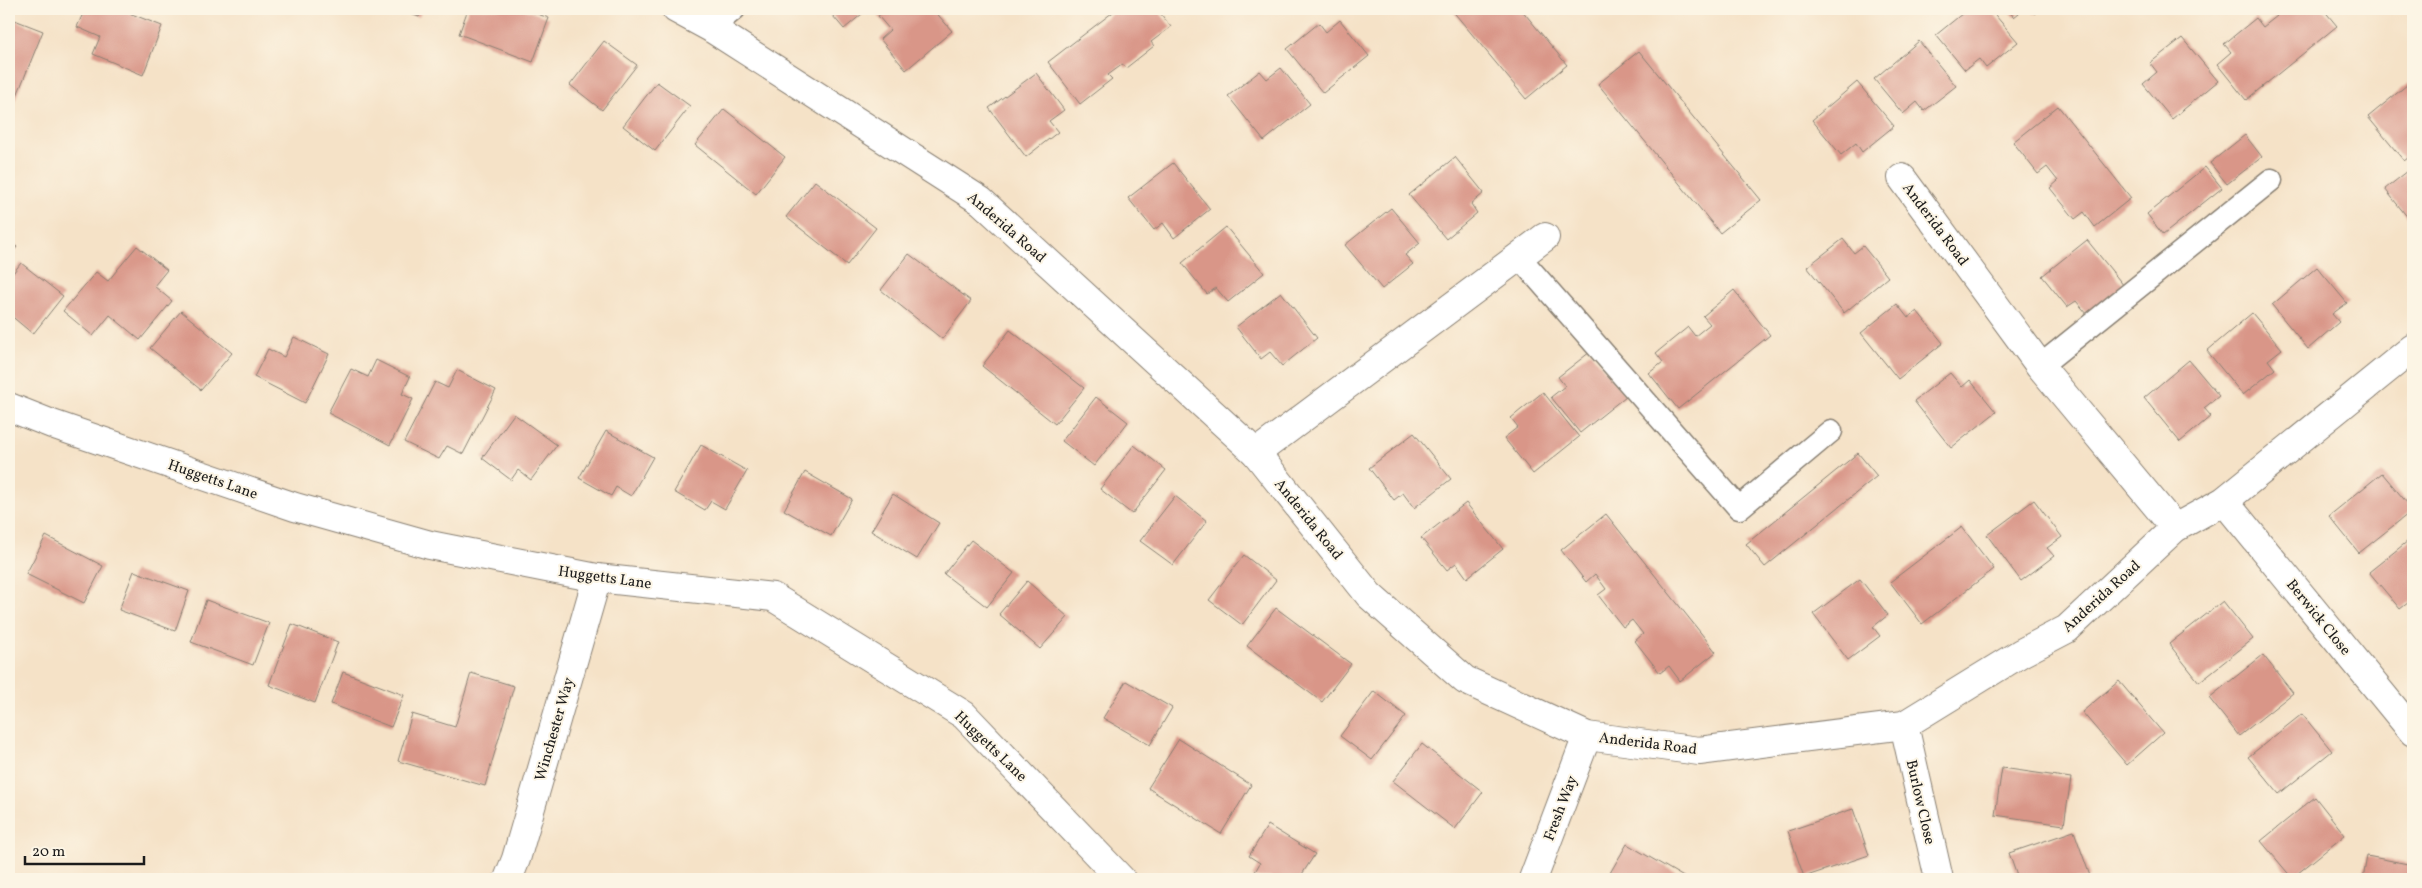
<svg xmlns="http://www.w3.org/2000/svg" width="2422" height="888" font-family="Vollkorn,serif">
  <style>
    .building { fill: #d99688 }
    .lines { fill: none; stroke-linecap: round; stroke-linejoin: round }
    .service-casing { stroke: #887f72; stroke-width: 25 }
    .minor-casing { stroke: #887f72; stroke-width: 30 }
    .service { stroke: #fff; stroke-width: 22 }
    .minor { stroke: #fff; stroke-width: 28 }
    .labels { text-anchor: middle; stroke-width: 4; stroke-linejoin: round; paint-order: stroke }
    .street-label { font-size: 15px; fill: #1c1c1c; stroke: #fcf5e5 }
  </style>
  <rect width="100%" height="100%" fill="#fcf5e5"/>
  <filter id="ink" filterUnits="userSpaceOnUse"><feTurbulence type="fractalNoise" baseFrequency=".02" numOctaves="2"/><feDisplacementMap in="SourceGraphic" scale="10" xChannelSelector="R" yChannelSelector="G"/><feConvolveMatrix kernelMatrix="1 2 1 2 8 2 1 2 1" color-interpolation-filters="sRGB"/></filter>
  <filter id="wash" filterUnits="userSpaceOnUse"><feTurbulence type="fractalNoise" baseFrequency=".0096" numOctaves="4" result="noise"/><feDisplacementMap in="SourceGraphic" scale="20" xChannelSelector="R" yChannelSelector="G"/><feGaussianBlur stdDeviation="1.12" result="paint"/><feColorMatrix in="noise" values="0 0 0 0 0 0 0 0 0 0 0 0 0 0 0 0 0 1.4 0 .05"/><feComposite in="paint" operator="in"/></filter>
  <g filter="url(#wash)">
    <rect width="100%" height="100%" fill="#f5e2c7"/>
    <g id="blocks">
      <g class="building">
        <path d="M 85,9 L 119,9 L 162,26 L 143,75 L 93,54 L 100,37 L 77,27 Z"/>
        <path d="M 396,9 L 422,9 L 419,17 Z"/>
        <path d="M 468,9 L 523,9 L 549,18 L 533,62 L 459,34 Z"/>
        <path d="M 827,9 L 868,9 L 844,29 Z"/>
        <path d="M 887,9 L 933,9 L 952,31 L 906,70 L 880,39 L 890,30 L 878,16 Z"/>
        <path d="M 1117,9 L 1157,9 L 1171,27 L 1151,42 L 1154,46 L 1126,68 L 1123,64 L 1108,75 L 1112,79 L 1080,104 L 1048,62 Z"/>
        <path d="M 1451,9 L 1521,9 L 1567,65 L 1526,99 Z"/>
        <path d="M 1968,9 L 1990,9 L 2018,42 L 1986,68 L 1979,59 L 1965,70 L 1936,35 Z"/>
        <path d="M 2007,9 L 2024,9 L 2014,17 Z"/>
        <path d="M 2031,9 L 2041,9 L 2035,14 Z"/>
        <path d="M 2272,9 L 2323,9 L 2337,26 L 2246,100 L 2217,64 L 2231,52 L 2224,44 L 2256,18 L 2263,27 L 2277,16 Z"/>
        <path d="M 12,19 L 43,31 L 14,103 L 9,101 L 9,28 Z"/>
        <path d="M 1340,20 L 1369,56 L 1323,93 L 1287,49 L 1319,23 L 1326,32 Z"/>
        <path d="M 2182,38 L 2218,81 L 2172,119 L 2143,84 L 2157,72 L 2150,63 Z"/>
        <path d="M 604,41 L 637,65 L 602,110 L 570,85 Z"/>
        <path d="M 1919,41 L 1956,86 L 1924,111 L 1917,102 L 1903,114 L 1874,79 Z"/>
        <path d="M 1639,51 L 1761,200 L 1720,233 L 1598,84 Z"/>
        <path d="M 1281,68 L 1310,104 L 1264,141 L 1228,96 L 1260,71 L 1267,79 Z"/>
        <path d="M 1036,73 L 1064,110 L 1049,121 L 1058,132 L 1026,157 L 989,108 Z"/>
        <path d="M 2413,80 L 2413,154 L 2404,161 L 2368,117 Z"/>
        <path d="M 657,82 L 690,106 L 655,151 L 623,126 Z"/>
        <path d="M 1857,82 L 1894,126 L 1862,152 L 1856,143 L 1841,155 L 1812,120 Z"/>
        <path d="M 2058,106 L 2131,198 L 2095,227 L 2084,212 L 2075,219 L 2050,188 L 2058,181 L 2047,167 L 2038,174 L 2013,142 Z"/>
        <path d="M 724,109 L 785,157 L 756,194 L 695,145 Z"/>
        <path d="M 2245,135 L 2262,157 L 2227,184 L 2210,163 Z"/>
        <path d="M 1455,157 L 1484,193 L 1471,204 L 1477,213 L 1446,239 L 1409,195 Z"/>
        <path d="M 1173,163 L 1210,209 L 1174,238 L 1163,223 L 1154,230 L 1128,198 Z"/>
        <path d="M 2205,167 L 2222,188 L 2163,235 L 2147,214 Z"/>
        <path d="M 2413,167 L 2413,224 L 2385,189 Z"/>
        <path d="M 815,181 L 876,228 L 847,265 L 786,217 Z"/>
        <path d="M 1391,208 L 1420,243 L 1405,255 L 1413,264 L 1382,289 L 1345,245 Z"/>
        <path d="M 9,225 L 15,230 L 9,238 Z"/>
        <path d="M 1226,227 L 1264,273 L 1228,302 L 1216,288 L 1207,294 L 1182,263 Z"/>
        <path d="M 1843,239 L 1854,253 L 1863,246 L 1888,277 L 1844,313 L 1807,267 Z"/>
        <path d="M 9,240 L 17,247 L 9,257 Z"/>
        <path d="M 2087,240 L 2124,286 L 2088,315 L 2076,301 L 2067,307 L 2042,276 Z"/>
        <path d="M 137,246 L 167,270 L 154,286 L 172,301 L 140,340 L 110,315 L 93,336 L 63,311 L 96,272 L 108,281 Z"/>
        <path d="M 909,254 L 971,301 L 942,339 L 881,290 Z"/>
        <path d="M 21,263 L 63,296 L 33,334 L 9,314 L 9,278 Z"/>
        <path d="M 2317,267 L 2347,303 L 2332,314 L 2339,322 L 2308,349 L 2272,305 Z"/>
        <path d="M 1734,290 L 1770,335 L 1678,409 L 1649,373 L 1663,362 L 1656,353 L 1688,327 L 1695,336 L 1710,324 L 1703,316 Z"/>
        <path d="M 1281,292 L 1317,338 L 1282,366 L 1270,352 L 1261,359 L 1236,327 Z"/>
        <path d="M 1897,304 L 1908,318 L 1917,311 L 1943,343 L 1898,379 L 1861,333 Z"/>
        <path d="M 181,311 L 232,353 L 201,390 L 150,348 Z"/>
        <path d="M 2252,313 L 2282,349 L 2268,360 L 2275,369 L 2243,395 L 2207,351 Z"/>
        <path d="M 1010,330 L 1084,388 L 1055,424 L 982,366 Z"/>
        <path d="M 294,337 L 329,354 L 305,403 L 254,377 L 268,349 L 284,357 Z"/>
        <path d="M 1590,352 L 1626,396 L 1580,433 L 1551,397 L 1565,386 L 1558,377 Z"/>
        <path d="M 376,360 L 410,377 L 402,394 L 413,399 L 390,445 L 328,413 L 351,369 L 368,377 Z"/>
        <path d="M 2189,360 L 2219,396 L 2204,408 L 2211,416 L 2180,442 L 2144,398 Z"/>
        <path d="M 457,370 L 496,390 L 463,454 L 447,446 L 439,459 L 404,442 L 435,382 L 448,388 Z"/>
        <path d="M 1950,373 L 1962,387 L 1970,380 L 1996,412 L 1951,448 L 1914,401 Z"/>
        <path d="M 1543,392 L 1579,437 L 1533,474 L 1504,438 L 1518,427 L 1511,418 Z"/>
        <path d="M 1096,397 L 1128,422 L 1094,466 L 1062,441 Z"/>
        <path d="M 514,414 L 557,445 L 531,480 L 518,470 L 511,480 L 482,458 Z"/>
        <path d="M 606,431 L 653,457 L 631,496 L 616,487 L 611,496 L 579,478 Z"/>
        <path d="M 1414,433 L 1451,479 L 1414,508 L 1403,493 L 1394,500 L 1369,468 Z"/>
        <path d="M 701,445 L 747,471 L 725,509 L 711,501 L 705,510 L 674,492 Z"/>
        <path d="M 1134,445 L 1166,470 L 1132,514 L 1100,489 Z"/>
        <path d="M 1858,453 L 1877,476 L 1765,567 L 1746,544 Z"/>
        <path d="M 805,472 L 852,499 L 831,536 L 784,510 Z"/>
        <path d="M 2382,473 L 2413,510 L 2359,553 L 2329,516 Z"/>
        <path d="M 893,494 L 939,523 L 917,559 L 871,531 Z"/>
        <path d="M 1175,496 L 1207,521 L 1173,565 L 1140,541 Z"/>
        <path d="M 2034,500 L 2062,537 L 2047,548 L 2054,556 L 2021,581 L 1987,535 Z"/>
        <path d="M 1466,503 L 1503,549 L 1467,578 L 1456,563 L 1447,570 L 1421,538 Z"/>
        <path d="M 1606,514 L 1716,652 L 1680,681 L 1669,666 L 1660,673 L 1635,641 L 1643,634 L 1632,620 L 1623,627 L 1598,595 L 1606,589 L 1595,574 L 1586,582 L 1561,550 Z"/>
        <path d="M 1962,527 L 1994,569 L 1922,624 L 1890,582 Z"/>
        <path d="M 46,536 L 103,566 L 84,603 L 26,574 Z"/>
        <path d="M 2413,537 L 2413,599 L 2400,609 L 2369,572 Z"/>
        <path d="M 971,540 L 1014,573 L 987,607 L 944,574 Z"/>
        <path d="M 1244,555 L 1276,580 L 1242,625 L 1209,600 Z"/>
        <path d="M 134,571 L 189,591 L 175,631 L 119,610 Z"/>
        <path d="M 1860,579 L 1888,615 L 1873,627 L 1880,636 L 1848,660 L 1813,614 Z"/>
        <path d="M 1027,581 L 1068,617 L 1040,649 L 999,614 Z"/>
        <path d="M 206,600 L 269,623 L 253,665 L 191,642 Z"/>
        <path d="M 2223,601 L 2253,639 L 2199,682 L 2169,644 Z"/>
        <path d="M 1276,608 L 1351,664 L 1322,702 L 1247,646 Z"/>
        <path d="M 292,624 L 338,642 L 315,703 L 269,685 Z"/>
        <path d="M 2263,655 L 2293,693 L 2239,736 L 2209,698 Z"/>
        <path d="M 343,672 L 404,695 L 391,727 L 331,704 Z"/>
        <path d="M 471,673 L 514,686 L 485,786 L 398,761 L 412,714 L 455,727 Z"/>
        <path d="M 1126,681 L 1172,708 L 1150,745 L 1103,718 Z"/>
        <path d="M 2119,681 L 2163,733 L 2127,765 L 2082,712 Z"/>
        <path d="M 1374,691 L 1406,716 L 1372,760 L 1340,736 Z"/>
        <path d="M 2302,714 L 2332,751 L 2279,794 L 2248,757 Z"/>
        <path d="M 1179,739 L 1251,785 L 1221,834 L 1148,788 Z"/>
        <path d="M 1422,744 L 1483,792 L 1455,829 L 1393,781 Z"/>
        <path d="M 2002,768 L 2071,778 L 2064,825 L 1995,815 Z"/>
        <path d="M 2315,797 L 2345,835 L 2292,878 L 2261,841 Z"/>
        <path d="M 1853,809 L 1869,855 L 1804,877 L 1788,831 Z"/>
        <path d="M 1268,825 L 1315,854 L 1299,879 L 1252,877 L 1260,863 L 1249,856 Z"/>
        <path d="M 2074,831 L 2090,876 L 2082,879 L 2018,879 L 2009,853 Z"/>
        <path d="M 1627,844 L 1687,879 L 1620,879 L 1610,873 Z"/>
        <path d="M 2367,856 L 2413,865 L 2412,879 L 2363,879 Z"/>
      </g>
    </g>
  </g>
  <g filter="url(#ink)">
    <use href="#blocks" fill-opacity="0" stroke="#887f72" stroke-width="1"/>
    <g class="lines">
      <defs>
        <g id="service">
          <path d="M 711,28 L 734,9"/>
          <path d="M 1519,257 L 1739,508 L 1831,431"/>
          <path d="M 2040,366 L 2271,180"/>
        </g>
        <g id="minor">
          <path d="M 676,9 L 711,28 L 981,201 L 1256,453 L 1369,595 L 1465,680 L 1587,736 L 1699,751 L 1904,725 L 2021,653 L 2067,629 L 2175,528 L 2224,501 L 2413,348"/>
          <path d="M 1902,178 L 2040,366 L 2175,528"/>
          <path d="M 9,407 L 52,424 L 295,507 L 430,545 L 597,578 L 773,597 L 964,715 L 1121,879"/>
          <path d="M 1256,453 L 1545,237"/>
          <path d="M 2224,501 L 2413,732"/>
          <path d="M 1904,725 L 1939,879"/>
          <path d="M 508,879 L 516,859 L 597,578"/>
          <path d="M 1533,879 L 1587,736"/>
        </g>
      </defs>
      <use href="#service" class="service-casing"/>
      <use href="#minor" class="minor-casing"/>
      <use href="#service" class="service"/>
      <use href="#minor" class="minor"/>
    </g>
  </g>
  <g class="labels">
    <g class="street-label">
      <text transform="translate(1936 224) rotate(53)" y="5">Anderida Road</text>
      <text transform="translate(1007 227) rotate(41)" y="5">Anderida Road</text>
      <text transform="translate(213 479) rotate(19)" y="5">Huggetts Lane</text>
      <text transform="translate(1309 519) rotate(51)" y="5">Anderida Road</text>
      <text transform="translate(605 577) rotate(8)" y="5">Huggetts Lane</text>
      <text transform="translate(2101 596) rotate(-42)" y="5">Anderida Road</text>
      <text transform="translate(2319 617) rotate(51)" y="5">Berwick Close</text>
      <text transform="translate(554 729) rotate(-74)" y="5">Winchester Way</text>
      <text transform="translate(1648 743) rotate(7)" y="5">Anderida Road</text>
      <text transform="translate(991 746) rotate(44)" y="5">Huggetts Lane</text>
      <text transform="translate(1921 802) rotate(77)" y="5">Burlow Close</text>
      <text transform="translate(1560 808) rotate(-69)" y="5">Fresh Way</text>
    </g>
  </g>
  <rect width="2422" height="888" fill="none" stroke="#fcf5e5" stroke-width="30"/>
  <path d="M25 856v8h119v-8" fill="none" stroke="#1c1c1c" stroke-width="2.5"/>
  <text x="32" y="856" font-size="15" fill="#1c1c1c" stroke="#fcf5e5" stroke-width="4" paint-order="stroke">20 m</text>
</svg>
